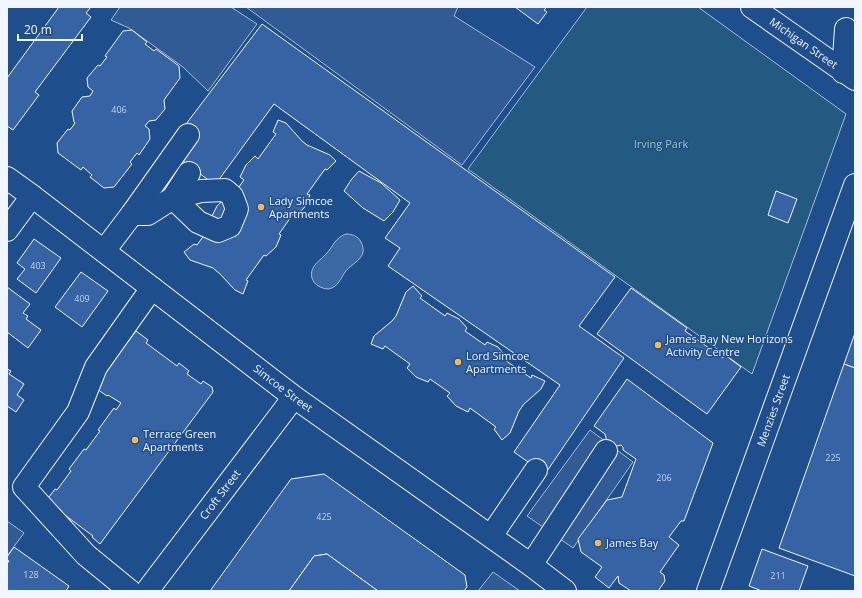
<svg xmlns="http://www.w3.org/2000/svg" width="862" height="598" font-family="'Open Sans',sans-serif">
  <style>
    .green { fill: #245a82; stroke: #a8bbd7 }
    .parking { fill: #305b95; stroke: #a8bbd7 }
    .water { fill: #3b69a3; stroke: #a8bbd7 }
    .building { fill: #3563a3; stroke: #f2f6ff }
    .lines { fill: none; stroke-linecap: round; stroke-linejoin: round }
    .minor-casing { stroke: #f2f6ff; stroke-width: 24 }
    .minor { stroke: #1f4e8c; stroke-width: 22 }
    .poi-dot { fill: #ffb74d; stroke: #1f4e8c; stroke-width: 1.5 }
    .labels { text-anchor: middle; stroke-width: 3; stroke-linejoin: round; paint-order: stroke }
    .number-label { font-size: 9px; fill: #c3d1e8 }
    .street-label { font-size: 11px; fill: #f2f6ff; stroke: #1f4e8c }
    .park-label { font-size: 11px; fill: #97c8a6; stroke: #1f4e8c }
    .poi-label { font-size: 11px; fill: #f2f6ff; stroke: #1f4e8c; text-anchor: start }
  </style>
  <rect width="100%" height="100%" fill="#1f4e8c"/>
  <path class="green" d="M 587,7 L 698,7 L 846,114 L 752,374 L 468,169 Z"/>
  <g class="parking">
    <path d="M 120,7 L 231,7 L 257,24 L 208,91 L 183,67 L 129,28 L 111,20 Z"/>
    <path d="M 246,7 L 458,7 L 454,16 L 535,67 L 462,165 Z"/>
    <path d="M 590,430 L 633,462 L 573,548 L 527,516 Z"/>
    <path d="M 7,521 L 24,533 L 7,556 Z"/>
    <path d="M 493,572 L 520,591 L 478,591 Z"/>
  </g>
  <path class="water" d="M 346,234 C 352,234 358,236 361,242 C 369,258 353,262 345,272 C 341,278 338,287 329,289 C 325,289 321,288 317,285 C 315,284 313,281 312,278 C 309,266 320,261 327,253 C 334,245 335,238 346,234 Z"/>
  <g class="building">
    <path d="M 59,7 L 91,7 L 86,13 L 91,17 L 35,92 L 39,95 L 13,130 L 7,126 L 7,78 Z"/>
    <path d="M 515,7 L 547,7 L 544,10 L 547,12 L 538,24 Z"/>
    <path d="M 262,24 L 615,277 L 579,326 L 624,358 L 545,474 L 514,452 L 560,385 L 388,266 L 400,248 L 385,238 L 410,203 L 274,104 L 215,185 L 167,149 Z"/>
    <path d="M 132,30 L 147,42 L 145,44 L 154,51 L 156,49 L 179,66 L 180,78 L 164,100 L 165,109 L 156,120 L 149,121 L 145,126 L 149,129 L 150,139 L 139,155 L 137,153 L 130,162 L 132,164 L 114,187 L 104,188 L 90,177 L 92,175 L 83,167 L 81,170 L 58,153 L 57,143 L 68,129 L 70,130 L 75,123 L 74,122 L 72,111 L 82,97 L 90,96 L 93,91 L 88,87 L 87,78 L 98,65 L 100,66 L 107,57 L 105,56 L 123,31 Z"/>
    <path d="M 278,120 L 286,123 L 302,141 L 307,145 L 330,155 L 336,161 L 327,170 L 325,169 L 307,194 L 310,195 L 304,208 L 295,216 L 293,214 L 279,234 L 281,235 L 276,247 L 266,256 L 264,255 L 246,280 L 248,281 L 243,294 L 235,290 L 220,274 L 213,268 L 190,260 L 184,252 L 194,244 L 197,245 L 215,220 L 211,218 L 217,206 L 226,197 L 230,199 L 244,180 L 240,177 L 246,165 L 255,156 L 258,159 L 276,134 L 273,132 Z"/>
    <path d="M 359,171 L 381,183 L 400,200 L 393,212 L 384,221 L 363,208 L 344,191 L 351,180 Z"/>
    <path d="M 776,191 L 797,199 L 788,223 L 768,215 Z"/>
    <path d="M 34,239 L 61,258 L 36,293 L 17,279 L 25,269 L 17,263 Z"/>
    <path d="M 81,272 L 108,291 L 82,327 L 55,307 Z"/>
    <path d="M 413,286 L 422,296 L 420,298 L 445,316 L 447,313 L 459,319 L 467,328 L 465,331 L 485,345 L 487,342 L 498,347 L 507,358 L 505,360 L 531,378 L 532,375 L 545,381 L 541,389 L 524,404 L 519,411 L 510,433 L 502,440 L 494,429 L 496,427 L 470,408 L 468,412 L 456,406 L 447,396 L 450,393 L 430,379 L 428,382 L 416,377 L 407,368 L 410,364 L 385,346 L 383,349 L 371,344 L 374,336 L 392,321 L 396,316 L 406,292 Z"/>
    <path d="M 7,287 L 30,304 L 23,313 L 28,316 L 26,319 L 41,330 L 28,348 L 7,332 Z"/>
    <path d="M 631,288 L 687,328 L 685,331 L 723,358 L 725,355 L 741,367 L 707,414 L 597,334 Z"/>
    <path d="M 136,331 L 148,340 L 146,343 L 177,366 L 179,363 L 189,371 L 187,374 L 201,384 L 203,381 L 212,387 L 213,392 L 100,544 L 92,537 L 93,536 L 46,501 L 55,489 L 57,490 L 71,471 L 69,469 L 84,449 L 86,450 L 100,431 L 98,430 L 114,408 L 116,410 L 121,403 L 108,395 L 107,396 L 94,387 L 117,346 L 122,349 Z"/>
    <path d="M 855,333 L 855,368 L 844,364 Z"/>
    <path d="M 844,364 L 855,368 L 855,576 L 779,548 Z"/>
    <path d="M 7,369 L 11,371 L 9,374 L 24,384 L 17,395 L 24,400 L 16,412 L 7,406 Z"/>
    <path d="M 627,379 L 713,443 L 684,521 L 681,521 L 669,537 L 679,545 L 660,572 L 664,575 L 665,581 L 658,591 L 631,591 L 619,583 L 618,576 L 609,588 L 595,577 L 602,567 L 581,552 L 578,539 L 607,500 L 622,497 L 636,459 L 623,450 L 623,447 L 621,445 L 613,447 L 607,442 L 605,434 L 594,426 Z"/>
    <path d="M 324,474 L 465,575 L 467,587 L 464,591 L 378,591 L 327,554 L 314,556 L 289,591 L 210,591 L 291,479 Z"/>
    <path d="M 14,547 L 69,586 L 66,591 L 7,591 L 7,564 L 9,561 L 7,560 L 7,557 Z"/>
    <path d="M 762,549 L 808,566 L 799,591 L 762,591 L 749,586 Z"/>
    <path d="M 327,554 L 378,591 L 289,591 L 314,556 Z"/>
  </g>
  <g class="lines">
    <defs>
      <g id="minor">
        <path id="s1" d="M 752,7 L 855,79"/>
        <path d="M 843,72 L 846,29"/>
        <path id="s2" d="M 7,178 L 32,196 L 294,397 L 531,565 L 565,591"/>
        <path d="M 225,190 L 232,196 L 237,209 L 230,226 L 218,231 L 198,222 L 173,198 L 201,191 Z"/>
        <path d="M 132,214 L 188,135"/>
        <path d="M 7,230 L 32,196"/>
        <path d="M 104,251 L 132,214 L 148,214 L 173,198 L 189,173"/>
        <path d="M 491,536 L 536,470"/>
        <path d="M 531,565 L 606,451"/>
        <path d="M 130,591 L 86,555 L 24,487 L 78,412 L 96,367 L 152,288"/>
        <path id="s3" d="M 147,591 L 294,397"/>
        <path id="s4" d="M 708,591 L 855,185"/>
      </g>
    </defs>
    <use href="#minor" class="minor-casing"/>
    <use href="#minor" class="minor"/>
  </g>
  <g class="poi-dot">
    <circle cx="261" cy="207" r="4"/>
    <circle cx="658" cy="345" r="4"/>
    <circle cx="458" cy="362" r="4"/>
    <circle cx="135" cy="440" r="4"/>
    <circle cx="598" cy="543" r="4"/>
  </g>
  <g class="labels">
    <g class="number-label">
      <text x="119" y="113">406</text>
      <text x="38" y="269">403</text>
      <text x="82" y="302">409</text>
      <text x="833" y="461">225</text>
      <text x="664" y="481">206</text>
      <text x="324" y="520">425</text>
      <text x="31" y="578">128</text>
      <text x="778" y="579">211</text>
    </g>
    <g class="street-label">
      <text dy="4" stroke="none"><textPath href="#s1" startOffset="63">Michigan Street</textPath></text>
      <text dy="4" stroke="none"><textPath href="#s2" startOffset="347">Simcoe Street</textPath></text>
      <text dy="4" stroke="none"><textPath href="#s4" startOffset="192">Menzies Street</textPath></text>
      <text dy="4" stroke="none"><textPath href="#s3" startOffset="121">Croft Street</textPath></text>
    </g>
    <g class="park-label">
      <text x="661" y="148">Irving Park</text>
    </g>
    <g class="poi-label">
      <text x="269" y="205">Lady Simcoe<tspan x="269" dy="13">Apartments</tspan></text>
      <text x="666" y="343">James Bay New Horizons<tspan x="666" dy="13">Activity Centre</tspan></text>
      <text x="466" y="360">Lord Simcoe<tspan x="466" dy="13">Apartments</tspan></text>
      <text x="143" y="438">Terrace Green<tspan x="143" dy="13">Apartments</tspan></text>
      <text x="606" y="547">James Bay</text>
    </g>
  </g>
  <rect width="862" height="598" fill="none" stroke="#f2f6ff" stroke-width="16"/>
  <path d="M18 34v6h64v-6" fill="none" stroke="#f2f6ff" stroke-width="2"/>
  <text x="24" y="34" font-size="12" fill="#f2f6ff" stroke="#1f4e8c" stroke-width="3" paint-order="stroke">20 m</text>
</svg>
